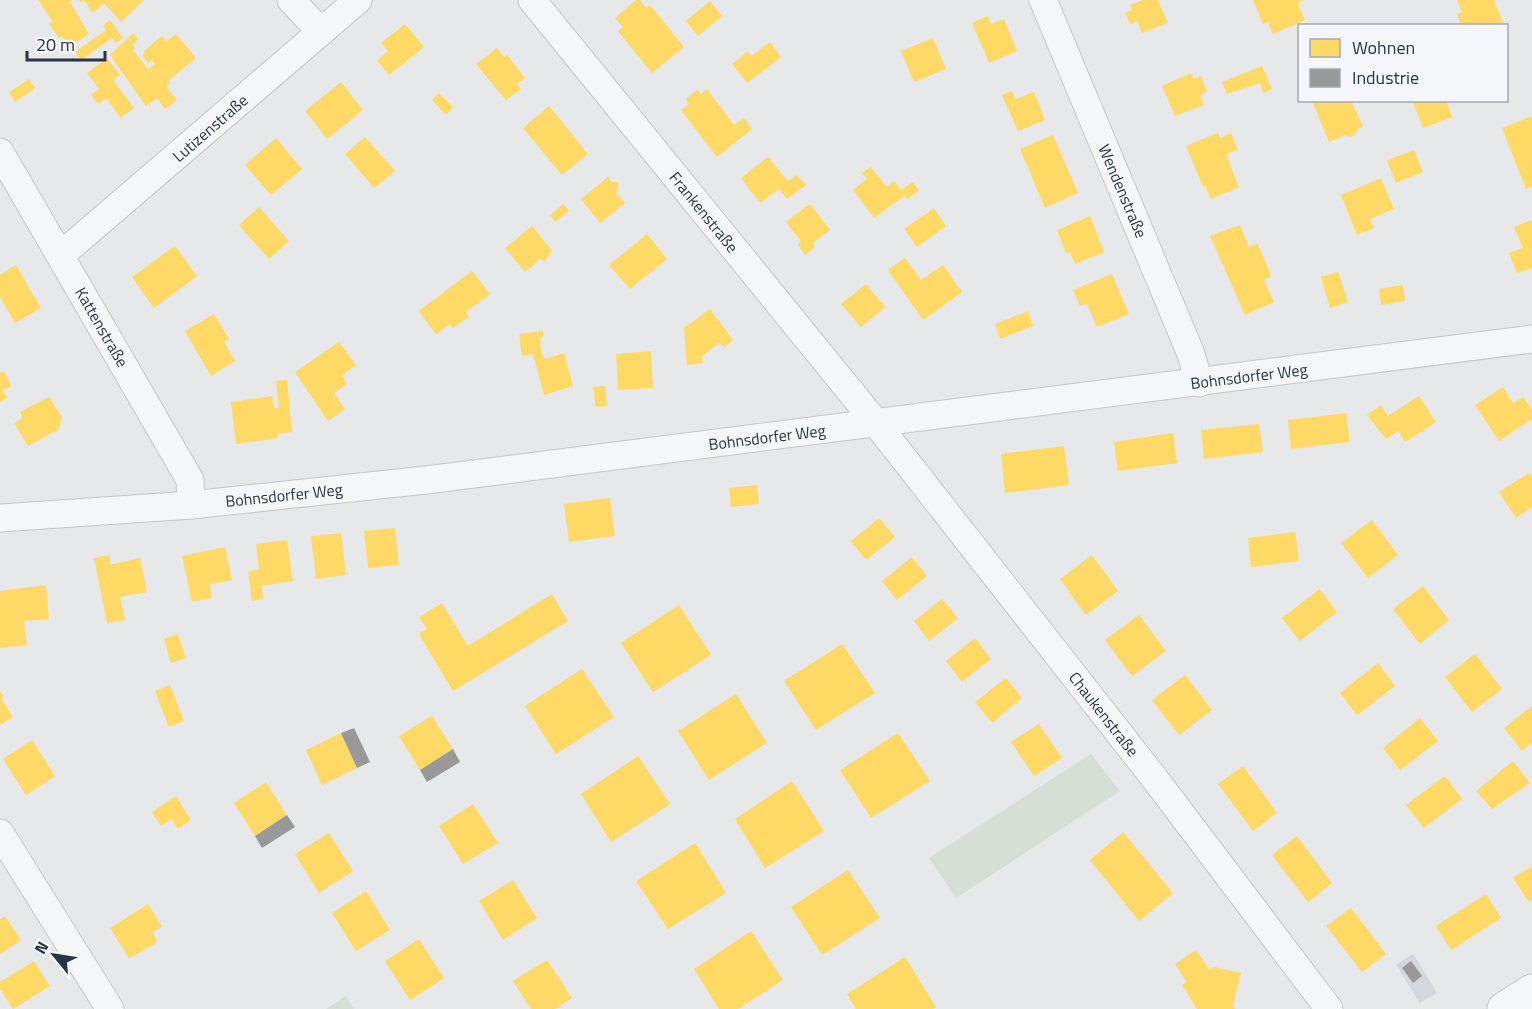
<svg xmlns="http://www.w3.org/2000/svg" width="1532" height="1009" font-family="'Titillium Web',sans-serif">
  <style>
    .built { fill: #d4d7dd }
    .green { fill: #d6ded6 }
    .homes { fill: #ffd966 }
    .industry { fill: #999 }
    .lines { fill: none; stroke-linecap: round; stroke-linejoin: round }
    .minor-casing { stroke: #c4c6c8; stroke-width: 29 }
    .tertiary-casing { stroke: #c4c6c8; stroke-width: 35 }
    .minor { stroke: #f5f6f7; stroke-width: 27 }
    .tertiary { stroke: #f5f6f7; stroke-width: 33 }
    .labels { text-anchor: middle; stroke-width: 6; stroke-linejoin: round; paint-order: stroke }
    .street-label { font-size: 16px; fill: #2b3445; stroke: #f4f6f9 }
  </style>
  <rect width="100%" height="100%" fill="#e6e8ea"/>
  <path class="built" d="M 1413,954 L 1437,993 L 1420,1003 L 1396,965 Z"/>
  <g class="green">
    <path d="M 1091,754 L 1120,791 L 956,898 L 929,858 Z"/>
    <path d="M 346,996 L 354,1009 L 326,1009 Z"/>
  </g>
  <g class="homes">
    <path d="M 38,0 L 72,0 L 70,2 L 89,34 L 69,47 L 62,36 L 59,38 L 49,24 L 53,22 Z"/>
    <path d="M 79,0 L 144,0 L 121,22 L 104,3 L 93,13 L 84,0 L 81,3 Z"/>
    <path d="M 636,0 L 640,0 L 646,8 L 650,5 L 684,47 L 652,73 L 618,31 L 623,27 L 615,18 Z"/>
    <path d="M 1143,0 L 1158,0 L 1168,23 L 1142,33 L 1137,21 L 1130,24 L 1125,13 L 1132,10 L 1130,5 Z"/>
    <path d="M 1253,0 L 1304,0 L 1298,3 L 1305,20 L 1273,34 L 1268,22 L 1263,24 Z"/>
    <path d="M 1457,0 L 1494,0 L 1503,22 L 1494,26 L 1461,26 L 1457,14 L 1462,12 Z"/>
    <path d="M 710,1 L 722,16 L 698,36 L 686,21 Z"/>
    <path d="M 988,16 L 991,24 L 1004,19 L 1017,51 L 989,63 L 972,23 Z"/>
    <path d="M 110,20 L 123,38 L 116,43 L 112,38 L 81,60 L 75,52 L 106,30 L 103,26 Z"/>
    <path d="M 405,24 L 424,47 L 389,75 L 377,60 L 388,51 L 381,43 Z"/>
    <path d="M 133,33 L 138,39 L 132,45 L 135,48 L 133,50 L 148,69 L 155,64 L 151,60 L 148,63 L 143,56 L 145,50 L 162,36 L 166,41 L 176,34 L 196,58 L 168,81 L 170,83 L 166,87 L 177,100 L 165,109 L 157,98 L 146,106 L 110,55 Z"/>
    <path d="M 933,38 L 946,69 L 914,82 L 901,51 Z"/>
    <path d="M 770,42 L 781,57 L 747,83 L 732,64 L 748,51 L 751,56 Z"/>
    <path d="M 497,48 L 504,57 L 507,55 L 525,78 L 517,84 L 521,89 L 506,100 L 476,64 Z"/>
    <path d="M 107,58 L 120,75 L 113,80 L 134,108 L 121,118 L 106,98 L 98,104 L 91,95 L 99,89 L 87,73 Z"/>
    <path d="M 1262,66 L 1272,89 L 1263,93 L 1260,83 L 1227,94 L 1222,82 Z"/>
    <path d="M 1191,73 L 1193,79 L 1201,76 L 1207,92 L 1200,95 L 1204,105 L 1175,116 L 1162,86 Z"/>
    <path d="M 29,79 L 35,88 L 15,102 L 9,92 Z"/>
    <path d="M 341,82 L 363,110 L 327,139 L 305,111 Z"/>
    <path d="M 707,89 L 734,125 L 744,118 L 752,129 L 717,157 L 681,110 L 689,104 L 686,99 L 697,90 L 701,94 Z"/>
    <path d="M 1012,91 L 1015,99 L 1034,92 L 1045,120 L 1018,131 L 1002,95 Z"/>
    <path d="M 439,93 L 453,107 L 446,115 L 432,100 Z"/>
    <path d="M 1312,100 L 1351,100 L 1363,127 L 1358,129 L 1355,135 L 1350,137 L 1345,135 L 1329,142 Z"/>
    <path d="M 1412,100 L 1446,100 L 1452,117 L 1423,128 Z"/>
    <path d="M 549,106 L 588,154 L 562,175 L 523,128 Z"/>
    <path d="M 1532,116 L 1532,186 L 1526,189 L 1502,128 Z"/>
    <path d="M 1218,133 L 1220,138 L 1231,133 L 1238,150 L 1226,154 L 1239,187 L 1211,199 L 1205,185 L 1203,187 L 1186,146 Z"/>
    <path d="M 1053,135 L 1078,193 L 1045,208 L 1020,149 Z"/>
    <path d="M 365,137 L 395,171 L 374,188 L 345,154 Z"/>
    <path d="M 276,138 L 302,169 L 271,195 L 245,165 Z"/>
    <path d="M 1414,150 L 1423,172 L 1396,183 L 1387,160 Z"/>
    <path d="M 768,157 L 788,181 L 797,175 L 806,185 L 787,199 L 779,189 L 760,203 L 741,178 Z"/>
    <path d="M 871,167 L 887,187 L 894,181 L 901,190 L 913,182 L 919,191 L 907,199 L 904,196 L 874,218 L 853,190 L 867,179 L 862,173 Z"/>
    <path d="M 608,177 L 611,181 L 619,183 L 616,193 L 625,203 L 600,223 L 581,199 Z"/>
    <path d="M 1381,178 L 1394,209 L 1370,219 L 1374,228 L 1357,235 L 1341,195 Z"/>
    <path d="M 563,204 L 569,211 L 555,222 L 550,215 Z"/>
    <path d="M 810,204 L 830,230 L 813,243 L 815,247 L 805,255 L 798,244 L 801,241 L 786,222 Z"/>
    <path d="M 259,207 L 289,241 L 269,259 L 239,225 Z"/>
    <path d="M 934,208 L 946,226 L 917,247 L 904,229 Z"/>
    <path d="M 1090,216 L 1104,252 L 1075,264 L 1070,252 L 1066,253 L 1057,230 Z"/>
    <path d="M 1532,220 L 1532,268 L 1517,273 L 1509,253 L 1523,248 L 1514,227 Z"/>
    <path d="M 1240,225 L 1249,247 L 1257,243 L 1265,261 L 1271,276 L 1264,280 L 1274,302 L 1245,315 L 1210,236 Z"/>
    <path d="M 532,226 L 552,250 L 545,261 L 540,259 L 525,272 L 505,248 Z"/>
    <path d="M 647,234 L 667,259 L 630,289 L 609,265 Z"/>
    <path d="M 175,246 L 197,276 L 154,308 L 132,277 Z"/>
    <path d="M 905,258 L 921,280 L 943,265 L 962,292 L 923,320 L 888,270 Z"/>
    <path d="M 16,265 L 41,308 L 15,323 L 0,297 L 0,275 Z"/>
    <path d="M 472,271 L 490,294 L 466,312 L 469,317 L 453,328 L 450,324 L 436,334 L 419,311 Z"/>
    <path d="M 1338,272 L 1348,302 L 1330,308 L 1321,277 Z"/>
    <path d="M 1112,274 L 1129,314 L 1097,327 L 1087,304 L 1080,306 L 1073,290 Z"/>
    <path d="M 866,284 L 885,307 L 861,327 L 841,304 Z"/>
    <path d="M 1403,285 L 1405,301 L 1381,305 L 1379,289 Z"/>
    <path d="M 710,309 L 733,340 L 725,347 L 719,343 L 702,356 L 703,363 L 687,365 L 684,328 Z"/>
    <path d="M 1028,311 L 1033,326 L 1000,339 L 995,324 Z"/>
    <path d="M 214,314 L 229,339 L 224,342 L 235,361 L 211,376 L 185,331 Z"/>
    <path d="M 543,331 L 543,337 L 540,337 L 541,352 L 545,359 L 564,353 L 573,386 L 544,395 L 533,354 L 522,356 L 519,334 Z"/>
    <path d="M 339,342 L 356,365 L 342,375 L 347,384 L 334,393 L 345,409 L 328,421 L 295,372 Z"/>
    <path d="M 651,351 L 653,388 L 618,390 L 616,354 Z"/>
    <path d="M 4,371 L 11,386 L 3,390 L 7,398 L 0,402 L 0,373 Z"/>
    <path d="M 287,380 L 292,432 L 277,434 L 278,438 L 236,444 L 231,402 L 272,396 L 274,408 L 279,408 L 276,381 Z"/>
    <path d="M 605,386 L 607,406 L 596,407 L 593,387 Z"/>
    <path d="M 1503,387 L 1513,403 L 1523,397 L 1532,410 L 1532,419 L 1499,441 L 1475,405 Z"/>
    <path d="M 1419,396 L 1436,422 L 1405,442 L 1398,431 L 1386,439 L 1367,415 L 1381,405 L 1388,416 Z"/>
    <path d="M 49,397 L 62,417 L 59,429 L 28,446 L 14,423 L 23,418 L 20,412 Z"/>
    <path d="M 1346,413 L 1350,442 L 1291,449 L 1288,420 Z"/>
    <path d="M 1259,424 L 1263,452 L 1204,459 L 1201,430 Z"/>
    <path d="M 1173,433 L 1177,463 L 1118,471 L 1114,442 Z"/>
    <path d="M 1064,446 L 1069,485 L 1005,493 L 1001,454 Z"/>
    <path d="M 1529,473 L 1532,477 L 1532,507 L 1516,518 L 1499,492 Z"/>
    <path d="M 757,485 L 759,504 L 731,507 L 729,488 Z"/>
    <path d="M 610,498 L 615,536 L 569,542 L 564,504 Z"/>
    <path d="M 879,518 L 895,537 L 866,560 L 851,541 Z"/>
    <path d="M 1372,520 L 1398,555 L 1368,578 L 1341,543 Z"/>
    <path d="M 395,528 L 399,565 L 368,568 L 364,531 Z"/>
    <path d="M 1295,532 L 1299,561 L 1251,567 L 1248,538 Z"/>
    <path d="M 341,533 L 346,575 L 316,579 L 311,536 Z"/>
    <path d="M 287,540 L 293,581 L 262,586 L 263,599 L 252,601 L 248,571 L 259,570 L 256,544 Z"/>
    <path d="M 225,547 L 232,580 L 210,584 L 212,598 L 192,602 L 182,556 Z"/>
    <path d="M 110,555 L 110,565 L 140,558 L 147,592 L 120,597 L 125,620 L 107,623 L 94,558 Z"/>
    <path d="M 1092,555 L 1118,591 L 1086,615 L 1060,579 Z"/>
    <path d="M 912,557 L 927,576 L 897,600 L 882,581 Z"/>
    <path d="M 46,585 L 49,619 L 24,621 L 27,645 L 0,648 L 0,591 Z"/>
    <path d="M 1423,586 L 1449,620 L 1420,644 L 1393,609 Z"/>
    <path d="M 1320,589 L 1337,612 L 1300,641 L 1282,618 Z"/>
    <path d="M 552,594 L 568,621 L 453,691 L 420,636 L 420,633 L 427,629 L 419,617 L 442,603 L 468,646 Z"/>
    <path d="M 942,599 L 958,618 L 929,641 L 914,621 Z"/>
    <path d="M 679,605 L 711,655 L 653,692 L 621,643 Z"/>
    <path d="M 1139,615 L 1166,651 L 1132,676 L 1105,640 Z"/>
    <path d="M 178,634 L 186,658 L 171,663 L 164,639 Z"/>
    <path d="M 975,638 L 991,659 L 962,682 L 946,661 Z"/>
    <path d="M 842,644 L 875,693 L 816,730 L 784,681 Z"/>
    <path d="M 1475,654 L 1502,689 L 1472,712 L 1445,677 Z"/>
    <path d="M 1378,663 L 1395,686 L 1357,715 L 1340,693 Z"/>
    <path d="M 582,669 L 614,717 L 556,754 L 525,706 Z"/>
    <path d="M 1185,675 L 1212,710 L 1179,735 L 1152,700 Z"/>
    <path d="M 1006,678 L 1022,698 L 992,723 L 975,702 Z"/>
    <path d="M 170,685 L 184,721 L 169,727 L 155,691 Z"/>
    <path d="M 0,691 L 4,696 L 1,698 L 13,717 L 0,725 Z"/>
    <path d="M 736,694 L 767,743 L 709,780 L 678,731 Z"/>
    <path d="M 1532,706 L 1532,743 L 1522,751 L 1504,728 Z"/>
    <path d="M 432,716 L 453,749 L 420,770 L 399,736 Z"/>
    <path d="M 1420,718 L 1438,741 L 1400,770 L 1383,748 Z"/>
    <path d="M 1039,724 L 1062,758 L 1034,776 L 1011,742 Z"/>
    <path d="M 341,733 L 357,768 L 322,785 L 306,750 Z"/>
    <path d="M 898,733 L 930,781 L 871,818 L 840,770 Z"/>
    <path d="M 32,740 L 55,776 L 26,795 L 3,759 Z"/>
    <path d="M 638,756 L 670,804 L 611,842 L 581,794 Z"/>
    <path d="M 1513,761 L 1530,783 L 1492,809 L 1476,791 Z"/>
    <path d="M 1243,766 L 1277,813 L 1253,831 L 1218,784 Z"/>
    <path d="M 1445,776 L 1462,799 L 1424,828 L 1406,805 Z"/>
    <path d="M 792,781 L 824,831 L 765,868 L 735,819 Z"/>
    <path d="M 266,782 L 287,815 L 255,836 L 234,803 Z"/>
    <path d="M 176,796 L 191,820 L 178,829 L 172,819 L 161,826 L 152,812 Z"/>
    <path d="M 473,804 L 498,843 L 463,864 L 439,826 Z"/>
    <path d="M 1123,832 L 1173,893 L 1139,921 L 1090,860 Z"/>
    <path d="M 329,833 L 353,871 L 319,893 L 295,854 Z"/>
    <path d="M 1297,836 L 1332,883 L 1308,902 L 1272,855 Z"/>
    <path d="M 695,843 L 726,893 L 668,929 L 636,881 Z"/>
    <path d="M 1532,866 L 1532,900 L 1529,902 L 1513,878 Z"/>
    <path d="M 848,870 L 880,918 L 822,955 L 791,907 Z"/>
    <path d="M 513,880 L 537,918 L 503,940 L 479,901 Z"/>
    <path d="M 366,891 L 390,930 L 356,951 L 332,913 Z"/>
    <path d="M 1486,894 L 1501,918 L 1451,950 L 1436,926 Z"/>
    <path d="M 148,904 L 162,927 L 152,932 L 157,940 L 155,944 L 129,958 L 110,928 Z"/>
    <path d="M 1351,908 L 1386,954 L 1362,972 L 1326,926 Z"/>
    <path d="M 5,916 L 21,940 L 0,954 L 0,919 Z"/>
    <path d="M 751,931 L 783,980 L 738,1009 L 719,1009 L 694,969 Z"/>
    <path d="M 419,939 L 444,978 L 410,1000 L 385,961 Z"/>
    <path d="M 1196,950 L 1210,970 L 1214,967 L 1241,973 L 1233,1006 L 1235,1009 L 1197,1009 L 1182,985 L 1187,982 L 1175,964 Z"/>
    <path d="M 905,957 L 936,1007 L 933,1009 L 856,1009 L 847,994 Z"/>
    <path d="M 547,960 L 572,998 L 555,1009 L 531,1009 L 513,981 Z"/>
    <path d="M 34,961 L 50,986 L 13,1009 L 0,989 L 0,982 Z"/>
  </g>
  <g class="industry">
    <path d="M 354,728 L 370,762 L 357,768 L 341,733 Z"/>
    <path d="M 453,749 L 460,762 L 427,782 L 420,770 Z"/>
    <path d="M 287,815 L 295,827 L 262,848 L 255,836 Z"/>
    <path d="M 1411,961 L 1422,976 L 1413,983 L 1402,968 Z"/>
  </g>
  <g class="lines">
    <defs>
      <g id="minor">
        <path d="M 291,0 L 321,32"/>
        <path d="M 532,0 L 876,423 L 1155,779 L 1329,1009"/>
        <path d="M 1043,0 L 1191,354 L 1199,383"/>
        <path d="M 0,152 L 190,480 L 191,505"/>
        <path d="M 61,255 L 358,0"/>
        <path d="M 0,518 L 191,505 L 426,480 L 1532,339"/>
        <path d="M 0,833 L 110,1009"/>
      </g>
      <path id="tertiary" d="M 1504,1009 L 1532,991"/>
    </defs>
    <use href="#minor" class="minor-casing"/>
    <use href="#tertiary" class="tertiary-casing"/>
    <use href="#minor" class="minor"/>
    <use href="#tertiary" class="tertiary"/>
  </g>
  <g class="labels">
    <g class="street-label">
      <text transform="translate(210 128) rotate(-41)" y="6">Lutizenstraße</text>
      <text transform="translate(1123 191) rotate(67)" y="6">Wendenstraße</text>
      <text transform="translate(704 212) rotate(51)" y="6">Frankenstraße</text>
      <text transform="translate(102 327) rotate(60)" y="6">Kattenstraße</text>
      <text transform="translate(1249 376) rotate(-7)" y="6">Bohnsdorfer Weg</text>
      <text transform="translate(767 437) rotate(-7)" y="6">Bohnsdorfer Weg</text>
      <text transform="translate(284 495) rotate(-6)" y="6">Bohnsdorfer Weg</text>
      <text transform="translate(1104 714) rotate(52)" y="6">Chaukenstraße</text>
    </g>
  </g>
  <rect x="1298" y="24" width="210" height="78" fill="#f4f6f9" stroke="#a4a8b1" stroke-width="1.5"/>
  <rect x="1310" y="39" width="30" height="18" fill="#ffd966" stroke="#a4a8b1" stroke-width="1.5"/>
  <text x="1352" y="54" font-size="18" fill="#2b3445">Wohnen</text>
  <rect x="1310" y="69" width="30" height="18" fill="#999999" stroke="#a4a8b1" stroke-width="1.5"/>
  <text x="1352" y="84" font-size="18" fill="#2b3445">Industrie</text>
  <g transform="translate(54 955) rotate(300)" stroke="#f4f6f9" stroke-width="4.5" paint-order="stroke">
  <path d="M0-4.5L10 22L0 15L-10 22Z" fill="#2b3445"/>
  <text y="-9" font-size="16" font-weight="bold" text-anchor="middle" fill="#2b3445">N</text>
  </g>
  <path d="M27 51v9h78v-9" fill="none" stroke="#2b3445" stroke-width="3"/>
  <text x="36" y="51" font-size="18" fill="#2b3445" stroke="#f4f6f9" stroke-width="4.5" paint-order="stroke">20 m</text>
</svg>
